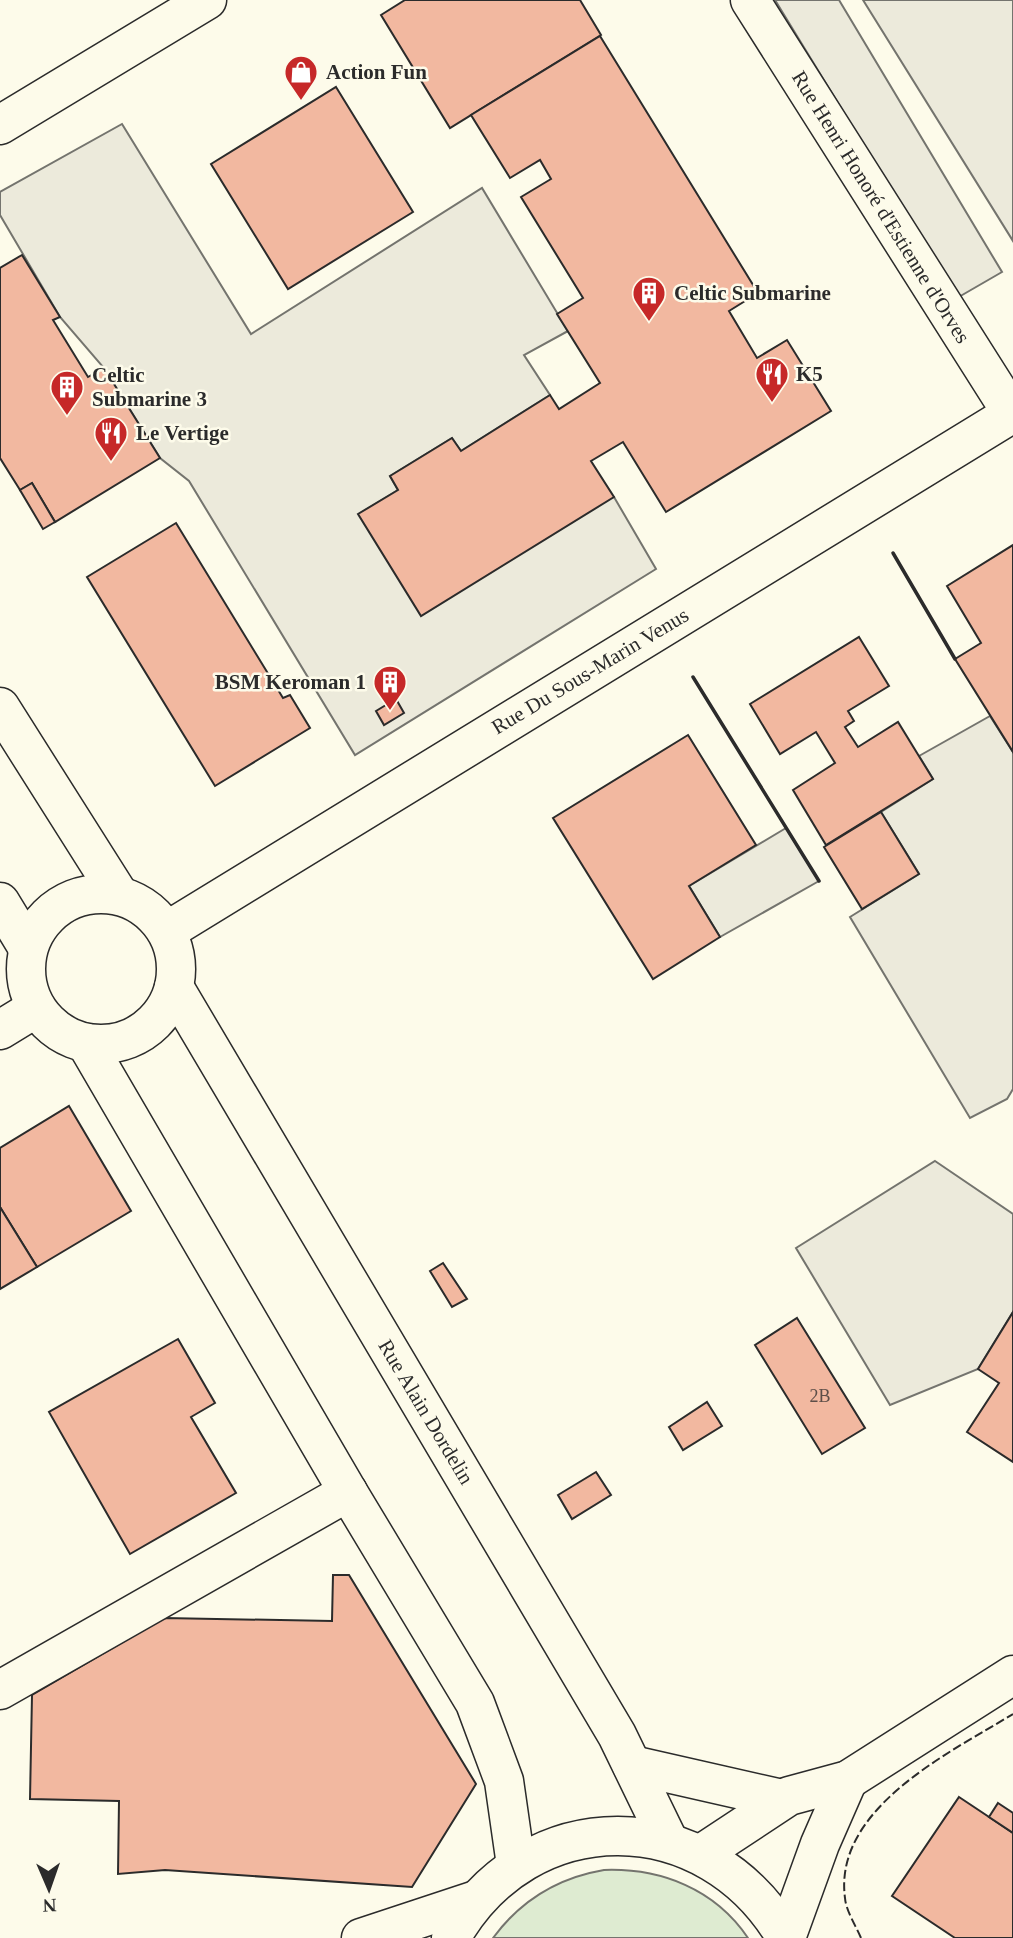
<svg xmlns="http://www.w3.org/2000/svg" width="1013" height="1938" font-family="Georgia,serif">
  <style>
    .green { fill: #deebd1; stroke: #74746e; stroke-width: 2 }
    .parking { fill: #eceadb; stroke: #74746e; stroke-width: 2 }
    .building { fill: #f2b8a0; stroke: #2b2b2b; stroke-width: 2 }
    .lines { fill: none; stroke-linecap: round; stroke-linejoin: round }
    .minor-casing { stroke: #2b2b2b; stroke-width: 41 }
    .major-casing { stroke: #2b2b2b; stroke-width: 41 }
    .minor { stroke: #fdfbea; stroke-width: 38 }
    .major { stroke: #fdfbea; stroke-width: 38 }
    .fence { stroke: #2b2b2b; stroke-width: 2; stroke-dasharray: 9 3.5; stroke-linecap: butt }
    .wall { stroke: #2b2b2b; stroke-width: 3.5 }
    .labels { text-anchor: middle; stroke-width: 5; stroke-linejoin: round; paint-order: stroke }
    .number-label { font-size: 18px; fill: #5d4e48 }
    .poi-label { font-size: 21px; font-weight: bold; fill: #2b2b2b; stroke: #fdfbea; text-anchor: start }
    .street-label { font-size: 21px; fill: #2b2b2b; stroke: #fdfbea }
  </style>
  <rect width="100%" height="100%" fill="#fdfbea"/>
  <path class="green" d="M 604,1870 C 661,1868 715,1889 748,1938 L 493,1938 C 521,1900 557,1878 604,1870 Z"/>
  <g class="parking">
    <path d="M 775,0 L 839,0 L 1002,272 L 957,298 Z"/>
    <path d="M 863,0 L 1013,0 L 1013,241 Z"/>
    <path d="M 122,124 L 251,334 L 482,188 L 568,331 L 524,355 L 550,395 L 461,451 L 452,438 L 390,476 L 398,490 L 359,514 L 614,497 L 656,569 L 355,755 L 189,481 L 160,458 L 104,368 L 60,317 L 0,215 L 0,192 Z"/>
    <path d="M 990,716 L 1013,752 L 1013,1089 L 1007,1099 L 970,1118 L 850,917 L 919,874 L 881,812 L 933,779 L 919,756 Z"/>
    <path d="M 786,828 L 819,881 L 720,937 L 689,886 Z"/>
    <path d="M 935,1161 L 1013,1214 L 1013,1312 L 978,1369 L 890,1405 L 796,1248 Z"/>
  </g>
  <g class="building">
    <path d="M 405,0 L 580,0 L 601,35 L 450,128 L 381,15 Z"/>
    <path d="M 600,36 L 758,293 L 729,311 L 757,358 L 787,340 L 831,411 L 666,512 L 623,442 L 591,461 L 614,497 L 421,616 L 358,514 L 398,490 L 390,476 L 452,438 L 461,451 L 550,395 L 559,409 L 600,383 L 557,314 L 583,298 L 521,197 L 551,179 L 540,160 L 510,178 L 471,115 Z"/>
    <path d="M 336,87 L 413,212 L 288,289 L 211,164 Z"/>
    <path d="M 22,255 L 60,317 L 53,320 L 88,377 L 104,368 L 160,458 L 55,522 L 32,483 L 20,490 L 0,458 L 0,268 Z"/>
    <path d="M 32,483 L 55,522 L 43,529 L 20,490 Z"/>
    <path d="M 176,523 L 283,698 L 290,695 L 310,728 L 215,786 L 87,577 Z"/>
    <path d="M 1013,545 L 1013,752 L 955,659 L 981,643 L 947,586 Z"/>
    <path d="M 859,637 L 889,686 L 848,711 L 854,721 L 845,727 L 858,747 L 898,722 L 933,779 L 826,845 L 793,790 L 835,763 L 816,732 L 780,754 L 750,704 Z"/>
    <path d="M 396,699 L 404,713 L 384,725 L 376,711 Z"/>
    <path d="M 688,735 L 756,845 L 689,886 L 720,937 L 653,979 L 553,818 Z"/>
    <path d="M 881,812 L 919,874 L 862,909 L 824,847 Z"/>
    <path d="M 69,1106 L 131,1211 L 37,1267 L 0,1207 L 0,1148 Z"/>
    <path d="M 0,1207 L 37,1267 L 0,1289 Z"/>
    <path d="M 443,1263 L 467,1299 L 452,1307 L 430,1271 Z"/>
    <path d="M 1013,1312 L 1013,1462 L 967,1432 L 999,1383 L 978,1369 Z"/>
    <path d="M 797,1318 L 865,1428 L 822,1454 L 755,1345 Z"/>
    <path d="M 178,1339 L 215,1403 L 191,1417 L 236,1493 L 130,1554 L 49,1412 Z"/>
    <path d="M 707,1402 L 722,1426 L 683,1450 L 669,1427 Z"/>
    <path d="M 596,1472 L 611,1495 L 572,1519 L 558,1495 Z"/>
    <path d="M 333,1575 L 349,1575 L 476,1784 L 412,1887 L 165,1870 L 118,1874 L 119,1801 L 30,1799 L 32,1695 L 164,1618 L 332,1621 Z"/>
    <path d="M 959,1797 L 1013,1833 L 1013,1938 L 955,1938 L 892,1896 Z"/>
    <path d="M 998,1803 L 1013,1813 L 1013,1833 L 989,1817 Z"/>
  </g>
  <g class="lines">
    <defs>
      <g id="minor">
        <path d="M 750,0 L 1013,415"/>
        <path d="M 0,125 L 207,0"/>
        <path d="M 0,707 L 119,895"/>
        <circle cx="101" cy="969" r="75"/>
        <path d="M 0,902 L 28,948"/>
        <path d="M 167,931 L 1013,413"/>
        <path d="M 174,987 L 617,1735 L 669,1842"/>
        <path d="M 0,1030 L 36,1008"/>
        <path d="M 86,1043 L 348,1492 L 475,1703 L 504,1781 L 516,1865"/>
        <path d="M 0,1690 L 348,1492"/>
      </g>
      <g id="major">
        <path d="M 632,1765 L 782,1799"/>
        <path d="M 701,1854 L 789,1796 L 848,1780 L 1013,1675"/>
        <path d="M 361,1938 L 476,1900"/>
        <path d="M 451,1938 C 528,1801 708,1803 786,1938"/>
        <path d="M 786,1938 L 820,1844 L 848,1780"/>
      </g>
    </defs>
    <use href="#minor" class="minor-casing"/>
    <use href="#major" class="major-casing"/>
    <use href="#minor" class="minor"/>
    <use href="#major" class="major"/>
    <path class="fence" d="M 861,1938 C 856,1926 846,1911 845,1898 C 833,1808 951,1752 1013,1714"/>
    <g class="wall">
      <path d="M 893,553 L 955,659"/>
      <path d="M 693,677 L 819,881"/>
    </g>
  </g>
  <defs>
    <symbol id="shop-pin" viewBox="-11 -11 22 30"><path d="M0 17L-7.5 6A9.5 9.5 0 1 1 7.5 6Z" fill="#c62828" stroke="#fdfbea"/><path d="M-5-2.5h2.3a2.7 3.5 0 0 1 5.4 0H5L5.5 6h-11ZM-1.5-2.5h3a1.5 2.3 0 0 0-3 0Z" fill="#fff"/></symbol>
    <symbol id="building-pin" viewBox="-11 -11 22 30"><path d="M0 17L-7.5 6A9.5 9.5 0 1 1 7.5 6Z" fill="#c62828" stroke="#fdfbea"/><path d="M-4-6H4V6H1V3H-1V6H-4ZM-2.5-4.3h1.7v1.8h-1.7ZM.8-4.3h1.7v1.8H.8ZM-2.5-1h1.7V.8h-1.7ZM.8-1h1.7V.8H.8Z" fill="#fff"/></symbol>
    <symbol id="restaurant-pin" viewBox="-11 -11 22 30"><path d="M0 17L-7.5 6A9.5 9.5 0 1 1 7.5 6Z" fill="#c62828" stroke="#fdfbea"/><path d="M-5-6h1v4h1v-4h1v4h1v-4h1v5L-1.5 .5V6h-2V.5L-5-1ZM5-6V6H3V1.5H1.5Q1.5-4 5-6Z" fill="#fff"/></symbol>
  </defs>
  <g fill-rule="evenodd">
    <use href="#shop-pin" x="282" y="53" width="38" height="52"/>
    <use href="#building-pin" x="630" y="274" width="38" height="52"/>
    <use href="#restaurant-pin" x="753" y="355" width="38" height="52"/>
    <use href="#building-pin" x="48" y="368" width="38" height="52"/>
    <use href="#restaurant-pin" x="92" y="414" width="38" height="52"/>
    <use href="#building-pin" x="371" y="663" width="38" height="52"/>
  </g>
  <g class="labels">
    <g class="number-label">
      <text x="820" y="1402">2B</text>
    </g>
    <g class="poi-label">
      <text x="326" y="79">Action Fun</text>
      <text x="674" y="300">Celtic Submarine</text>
      <text x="796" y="381">K5</text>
      <text x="92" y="382">Celtic<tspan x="92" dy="24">Submarine 3</tspan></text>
      <text x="136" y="440">Le Vertige</text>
      <text x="366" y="689" text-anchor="end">BSM Keroman 1</text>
    </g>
    <g class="street-label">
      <text transform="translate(881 207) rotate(58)" y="7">Rue Henri Honoré d'Estienne d'Orves</text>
      <text transform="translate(590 671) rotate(-31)" y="7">Rue Du Sous-Marin Venus</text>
      <text transform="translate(426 1412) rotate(59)" y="7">Rue Alain Dordelin</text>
    </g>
  </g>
  <g transform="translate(49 1889) rotate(178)" stroke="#fdfbea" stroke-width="5" paint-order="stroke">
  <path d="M0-5L12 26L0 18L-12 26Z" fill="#2b2b2b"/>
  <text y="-10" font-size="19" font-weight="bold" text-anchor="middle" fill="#2b2b2b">N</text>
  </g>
</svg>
